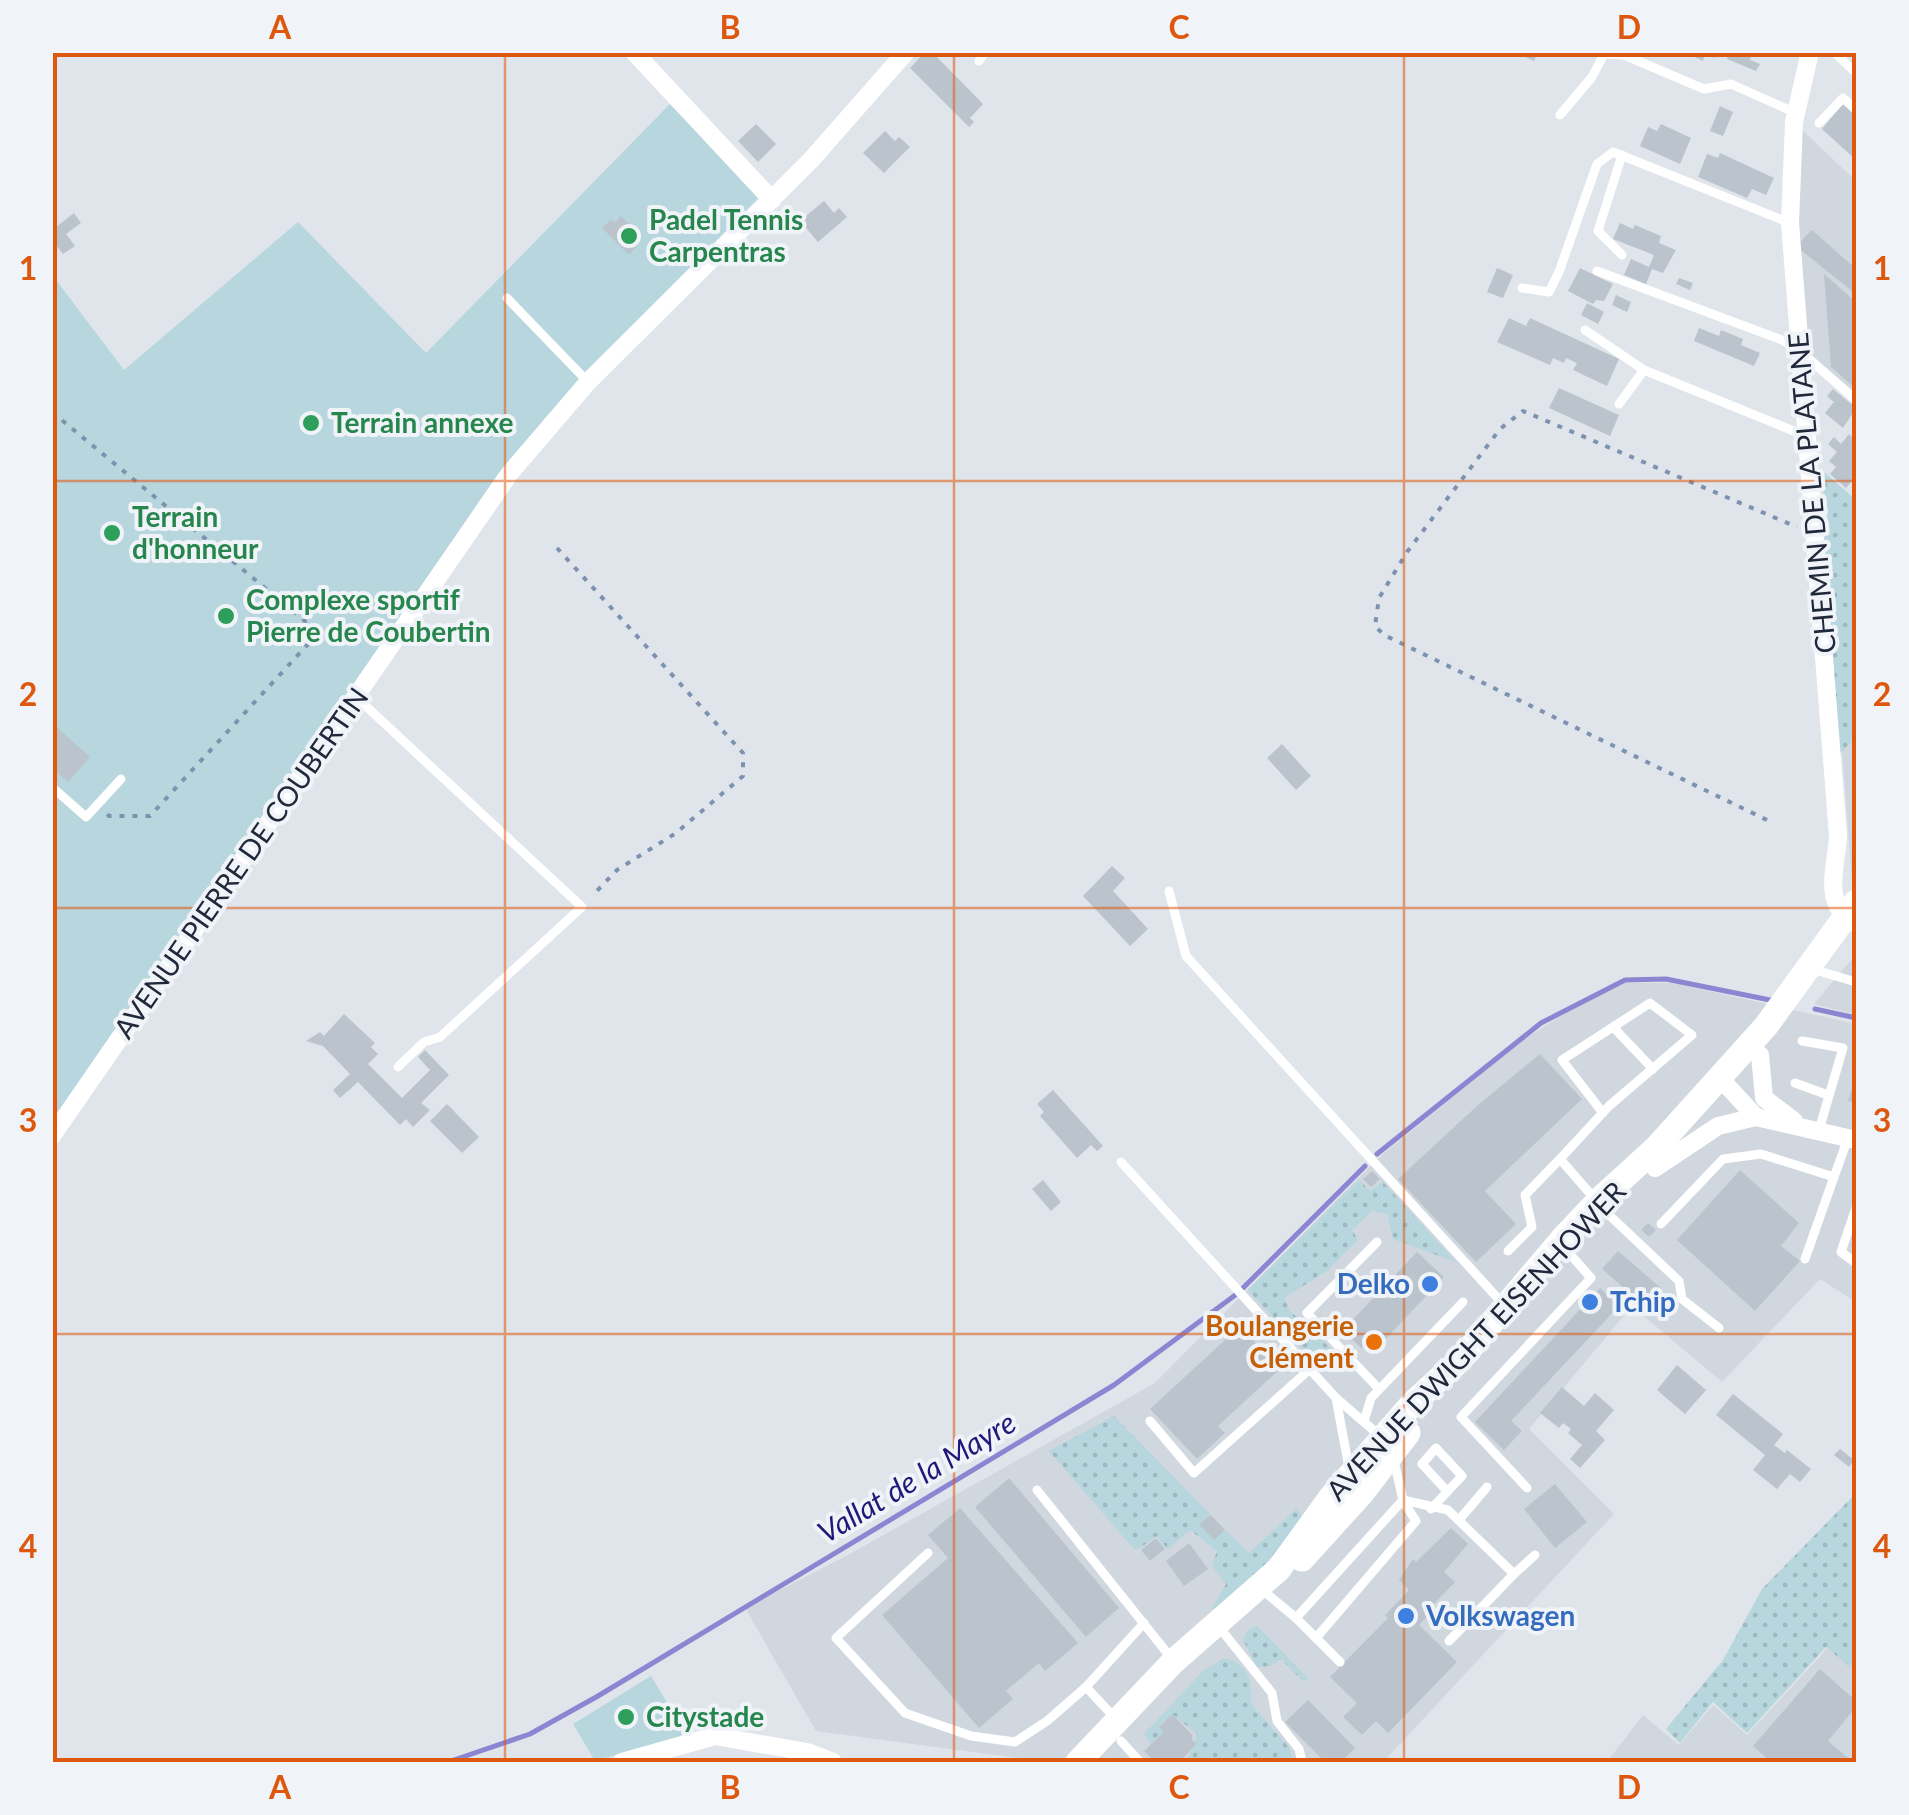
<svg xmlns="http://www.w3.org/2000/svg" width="1909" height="1815" font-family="Lato,sans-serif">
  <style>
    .built { fill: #d0d7df }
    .grass { fill: url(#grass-dots) }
    .garden { fill: #b7d6dd }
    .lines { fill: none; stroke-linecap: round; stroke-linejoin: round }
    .stream { stroke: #8b85d2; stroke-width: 5 }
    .building { fill: #bbc4cc }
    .path { stroke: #7e92b0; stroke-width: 4; stroke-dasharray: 5 8; stroke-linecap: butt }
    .service { stroke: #fff; stroke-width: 9 }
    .minor { stroke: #fff; stroke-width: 18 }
    .secondary { stroke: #fff; stroke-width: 25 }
    .grid { fill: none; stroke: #de570e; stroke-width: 2.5; stroke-opacity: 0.55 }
    .leisure-dot { fill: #2e9e5b; stroke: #f0f4f8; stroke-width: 4 }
    .shop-dot { fill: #3f7fe0; stroke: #f0f4f8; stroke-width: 4 }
    .food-dot { fill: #e8710a; stroke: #f0f4f8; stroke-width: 4 }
    .labels { text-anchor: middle; stroke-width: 8; stroke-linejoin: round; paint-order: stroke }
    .leisure-label { font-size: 28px; font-weight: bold; fill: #27864d; stroke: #f0f4f8; text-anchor: start }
    .street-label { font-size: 28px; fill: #20293b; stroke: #f0f4f8 }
    .shop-label { font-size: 28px; font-weight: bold; fill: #366cbe; stroke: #f0f4f8; text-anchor: start }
    .food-label { font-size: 28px; font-weight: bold; fill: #c56008; stroke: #f0f4f8; text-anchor: end }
    .water-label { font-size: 30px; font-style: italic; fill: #211879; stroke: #f0f4f8 }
    .neatline { fill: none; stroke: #de570e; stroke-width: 4 }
    .grid-label { font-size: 32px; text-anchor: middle; font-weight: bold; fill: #de570e }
  </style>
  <defs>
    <pattern id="grass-dots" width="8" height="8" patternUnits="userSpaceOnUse" patternTransform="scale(2.5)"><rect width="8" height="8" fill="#b7d6dd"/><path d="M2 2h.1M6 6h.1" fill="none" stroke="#9db8bf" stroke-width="1.8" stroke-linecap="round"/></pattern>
  </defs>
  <rect width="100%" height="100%" fill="#dfe5eb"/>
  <g class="built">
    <path d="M 1801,129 L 1856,181 L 1856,405 L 1810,365 L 1796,246 Z"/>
    <path d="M 1856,732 L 1856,1015 L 1814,1004 L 1852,959 L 1852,882 L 1842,749 Z"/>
    <path d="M 1625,983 L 1674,983 L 1856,1024 L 1856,1302 L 1820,1279 L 1722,1382 L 1632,1306 L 1529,1429 L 1614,1514 L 1386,1759 L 1388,1762 L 1048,1762 L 816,1731 L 745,1608 L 848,1555 L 1155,1383 L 1377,1159 L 1523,1040 L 1588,999 Z"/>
    <path d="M 1856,1607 L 1856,1762 L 1607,1762 L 1643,1715 L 1679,1745 L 1713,1705 L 1747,1735 L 1824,1652 Z"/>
  </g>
  <g class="grass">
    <path d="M 1816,465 L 1856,500 L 1856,736 L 1840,754 L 1823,549 L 1828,512 Z"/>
    <path d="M 1359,1180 L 1370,1191 L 1383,1182 L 1456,1262 L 1393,1239 L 1387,1214 L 1372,1211 L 1352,1230 L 1358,1240 L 1327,1271 L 1284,1298 L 1290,1311 L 1338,1355 L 1320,1368 L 1248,1290 Z"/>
    <path d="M 1114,1416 L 1211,1515 L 1199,1524 L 1215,1539 L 1225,1530 L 1249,1553 L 1297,1508 L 1304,1520 L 1221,1614 L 1212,1608 L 1226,1584 L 1212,1566 L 1217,1551 L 1190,1530 L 1168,1549 L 1156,1536 L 1139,1549 L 1134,1549 L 1049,1451 Z"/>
    <path d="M 1856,1493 L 1856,1672 L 1826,1647 L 1747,1733 L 1713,1702 L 1680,1743 L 1666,1729 L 1723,1660 L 1762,1589 Z"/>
    <path d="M 1256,1626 L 1257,1626 L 1309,1679 L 1303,1681 L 1281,1659 L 1271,1666 L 1257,1667 L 1243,1640 L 1248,1630 Z"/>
    <path d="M 1224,1658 C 1250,1664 1252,1682 1251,1704 L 1289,1747 L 1294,1762 L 1289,1758 L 1284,1762 L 1186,1762 C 1189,1751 1196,1746 1197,1734 L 1172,1714 L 1159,1726 L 1164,1732 L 1151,1744 L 1144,1734 L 1204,1670 Z"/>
  </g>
  <g class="garden">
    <path d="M 670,104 L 759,197 L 588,371 L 497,475 L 53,1127 L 53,276 L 124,370 L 298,222 L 426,353 Z"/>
    <path d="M 651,1676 L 686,1734 L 595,1761 L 573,1724 Z"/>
  </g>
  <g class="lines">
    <g class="stream">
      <path d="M 1815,1009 L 1856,1018"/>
      <path d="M 1377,1154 L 1541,1023 L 1625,980 L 1666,979 L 1775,1001"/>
      <path d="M 448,1762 L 530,1734 L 598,1696 L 1114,1385 L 1238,1293 L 1365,1166"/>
    </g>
  </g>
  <g class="building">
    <path d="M 925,52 L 932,52 L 983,104 L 970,118 L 974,122 L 969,127 L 910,68 Z"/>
    <path d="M 1514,52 L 1538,52 L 1534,61 Z"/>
    <path d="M 1684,52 L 1718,52 L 1715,58 L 1705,54 L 1703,61 Z"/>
    <path d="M 1729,52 L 1753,52 L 1750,60 L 1760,64 L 1756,71 L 1727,59 Z"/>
    <path d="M 1843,104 L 1856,115 L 1856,160 L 1822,129 Z"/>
    <path d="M 1720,106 L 1733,112 L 1723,136 L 1710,131 Z"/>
    <path d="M 756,124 L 776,144 L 758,162 L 738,141 Z"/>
    <path d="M 1661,124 L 1691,138 L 1680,164 L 1640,146 L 1648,127 L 1657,131 Z"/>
    <path d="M 885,131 L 895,141 L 899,137 L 910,147 L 884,173 L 863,153 Z"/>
    <path d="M 1720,153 L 1774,178 L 1766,195 L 1752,189 L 1747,198 L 1698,177 L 1707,154 L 1718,158 Z"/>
    <path d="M 824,201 L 834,213 L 839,208 L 847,217 L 818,242 L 800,221 Z"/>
    <path d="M 74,213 L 81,223 L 66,234 L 75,246 L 63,254 L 52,240 L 52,222 L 56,227 Z"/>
    <path d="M 621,216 L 637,232 L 631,238 L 638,245 L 629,255 L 602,228 L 611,220 L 615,223 Z"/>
    <path d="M 1620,223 L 1633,229 L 1635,225 L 1661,236 L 1659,243 L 1676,250 L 1663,273 L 1652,269 L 1646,284 L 1624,275 L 1631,259 L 1649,267 L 1654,255 L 1613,239 Z"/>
    <path d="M 1812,230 L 1856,269 L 1856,294 L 1798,248 L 1798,244 Z"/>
    <path d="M 1497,268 L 1513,275 L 1503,298 L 1487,292 Z"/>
    <path d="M 1580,268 L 1613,284 L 1604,301 L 1596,300 L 1593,304 L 1568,291 Z"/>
    <path d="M 1824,274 L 1856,302 L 1856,389 L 1831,367 Z"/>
    <path d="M 1679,278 L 1693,283 L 1690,290 L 1676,284 Z"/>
    <path d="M 1616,295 L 1631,302 L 1627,312 L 1612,305 Z"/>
    <path d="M 1587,303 L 1604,312 L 1598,324 L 1581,315 Z"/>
    <path d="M 1509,318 L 1526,326 L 1530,318 L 1619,359 L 1607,386 L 1573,370 L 1577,363 L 1566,358 L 1564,363 L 1553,358 L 1550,365 L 1497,342 Z"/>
    <path d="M 1699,328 L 1719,336 L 1721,330 L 1743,339 L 1741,345 L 1760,353 L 1754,366 L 1694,341 Z"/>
    <path d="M 1559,388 L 1619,415 L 1610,436 L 1549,408 Z"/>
    <path d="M 1833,389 L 1856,408 L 1843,428 L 1825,413 L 1834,402 L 1827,396 Z"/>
    <path d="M 1849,434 L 1856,441 L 1856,457 L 1851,464 L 1856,469 L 1856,476 L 1846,488 L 1830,474 L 1836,467 L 1829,461 L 1837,452 L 1828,444 L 1834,437 L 1841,444 Z"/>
    <path d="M 52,723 L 90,757 L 68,782 L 52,768 Z"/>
    <path d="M 1282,744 L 1311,776 L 1296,790 L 1267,758 Z"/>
    <path d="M 1112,866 L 1125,878 L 1113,891 L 1148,929 L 1130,946 L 1083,896 Z"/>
    <path d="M 344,1014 L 375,1043 L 371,1047 L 378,1054 L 368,1064 L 402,1098 L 430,1070 L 418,1057 L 425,1050 L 449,1075 L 421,1103 L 430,1110 L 413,1127 L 406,1119 L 400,1125 L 358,1082 L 340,1098 L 333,1090 L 350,1074 L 323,1046 L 306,1041 L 320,1032 L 324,1036 Z"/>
    <path d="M 1540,1054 L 1582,1099 L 1485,1191 L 1516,1224 L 1476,1262 L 1398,1179 L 1478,1105 Z"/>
    <path d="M 1856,1077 L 1856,1103 L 1848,1101 Z"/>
    <path d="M 1053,1090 L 1103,1146 L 1097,1151 L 1091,1145 L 1077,1158 L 1040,1116 L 1044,1112 L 1037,1104 Z"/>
    <path d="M 447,1104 L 479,1137 L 462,1153 L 430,1121 Z"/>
    <path d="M 1740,1170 L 1799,1223 L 1781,1246 L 1800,1261 L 1755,1311 L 1677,1240 Z"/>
    <path d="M 1372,1171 L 1380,1179 L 1371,1187 L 1363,1179 Z"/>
    <path d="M 1043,1180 L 1061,1202 L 1051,1211 L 1032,1189 Z"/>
    <path d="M 1648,1223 L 1656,1230 L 1649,1237 L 1641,1230 Z"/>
    <path d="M 1618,1251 L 1661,1288 L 1645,1306 L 1602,1269 Z"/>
    <path d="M 1417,1252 L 1444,1277 L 1378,1347 L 1361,1348 L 1343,1330 Z"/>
    <path d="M 1600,1288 L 1619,1306 L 1511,1421 L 1522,1431 L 1504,1450 L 1475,1422 Z"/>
    <path d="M 1250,1317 L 1257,1325 L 1247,1334 L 1280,1369 L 1218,1426 L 1225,1433 L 1197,1459 L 1150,1409 Z"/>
    <path d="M 1677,1365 L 1706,1390 L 1685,1414 L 1657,1390 Z"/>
    <path d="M 1562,1387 L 1584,1406 L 1595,1393 L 1614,1410 L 1596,1431 L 1605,1440 L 1580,1468 L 1570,1459 L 1582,1445 L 1568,1433 L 1571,1429 L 1563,1423 L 1559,1428 L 1540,1413 Z"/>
    <path d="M 1733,1394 L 1783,1434 L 1774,1445 L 1785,1453 L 1787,1450 L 1811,1469 L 1800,1482 L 1790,1474 L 1777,1489 L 1753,1470 L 1765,1455 L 1716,1415 Z"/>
    <path d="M 1840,1449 L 1854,1460 L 1849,1467 L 1834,1455 Z"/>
    <path d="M 1009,1478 L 1119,1608 L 1086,1637 L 975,1507 Z"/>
    <path d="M 1555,1484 L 1587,1522 L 1555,1548 L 1524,1509 Z"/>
    <path d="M 960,1508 L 1078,1643 L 1045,1671 L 1039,1663 L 1006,1691 L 1013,1699 L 979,1728 L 882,1615 L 948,1558 L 928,1535 Z"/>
    <path d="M 1211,1515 L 1225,1530 L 1214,1540 L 1199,1524 Z"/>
    <path d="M 1451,1528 L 1468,1544 L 1444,1572 L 1455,1582 L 1429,1609 L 1432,1612 L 1419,1625 L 1457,1662 L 1388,1733 L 1376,1721 L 1362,1735 L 1343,1717 L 1357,1703 L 1330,1677 L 1388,1618 L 1385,1615 L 1409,1590 L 1399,1580 L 1413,1559 L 1416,1562 Z"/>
    <path d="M 1156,1538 L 1165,1549 L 1150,1561 L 1141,1550 Z"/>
    <path d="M 1189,1543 L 1208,1569 L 1184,1586 L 1166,1561 Z"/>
    <path d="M 1820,1669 L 1856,1701 L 1856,1707 L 1828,1741 L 1853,1762 L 1771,1762 L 1753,1746 Z"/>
    <path d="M 1308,1700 L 1355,1748 L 1341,1762 L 1325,1762 L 1285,1722 Z"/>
    <path d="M 1172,1714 L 1193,1736 L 1191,1738 L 1196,1744 L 1180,1762 L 1155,1762 L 1144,1751 L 1164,1732 L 1159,1727 Z"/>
  </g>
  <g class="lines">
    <g class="path">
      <path d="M 52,412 L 305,621 L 309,643 L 150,816 L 109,816 L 106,813"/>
      <path d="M 557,548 L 743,753 L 743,776 L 676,833 L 617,870 L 592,896"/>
      <path d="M 1767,820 L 1384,635 L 1375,626 L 1379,598 L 1407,552 L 1500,429 L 1523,411 L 1797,527"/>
    </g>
    <g class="service">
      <path d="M 1834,52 L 1856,73"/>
      <path d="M 979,61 L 985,52"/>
      <path d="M 1560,115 L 1592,77 L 1604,54 L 1624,55 L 1704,89 L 1731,84 L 1796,113"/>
      <path d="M 1819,123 L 1843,98 L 1856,110"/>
      <path d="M 1622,155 L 1598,231 L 1622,255"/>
      <path d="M 1597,271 L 1782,340 L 1800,351 L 1856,400"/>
      <path d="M 1522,288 L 1549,292 L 1559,272 L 1597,164 L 1613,152 L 1790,223"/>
      <path d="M 507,298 L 588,382"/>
      <path d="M 1585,330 L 1644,370"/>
      <path d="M 1619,404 L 1644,370 L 1806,436"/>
      <path d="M 355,696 L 582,907 L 440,1037 L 424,1042 L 398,1067"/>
      <path d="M 52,787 L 86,817 L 121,779"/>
      <path d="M 1169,891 L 1186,956 L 1504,1305"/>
      <path d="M 1812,969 L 1856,982"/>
      <path d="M 1613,1027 L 1653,1069"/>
      <path d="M 1802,1041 L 1843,1048 L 1819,1130"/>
      <path d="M 1795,1083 L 1828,1095"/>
      <path d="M 1603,1113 L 1562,1060 L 1650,1003 L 1692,1035 L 1609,1106 L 1560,1159 L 1608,1214 L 1679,1281 L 1682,1299 L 1719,1328"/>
      <path d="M 1121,1162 L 1336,1398 L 1379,1435"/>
      <path d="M 1856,1208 L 1841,1252 L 1856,1263"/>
      <path d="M 1661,1224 L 1723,1159 L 1761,1154 L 1834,1177 L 1848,1138"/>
      <path d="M 1377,1242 L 1307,1313 L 1379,1389"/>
      <path d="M 1508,1251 L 1532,1227 L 1525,1195 L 1560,1159"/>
      <path d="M 1805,1259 L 1834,1177"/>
      <path d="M 1336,1398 L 1349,1468"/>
      <path d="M 1150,1421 L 1194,1473 L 1310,1369"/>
      <path d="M 1364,1421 L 1371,1398 L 1463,1302"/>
      <path d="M 1527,1488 L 1461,1417 L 1591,1278 L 1569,1253"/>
      <path d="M 1037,1490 L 1172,1659"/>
      <path d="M 1403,1500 L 1448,1510 L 1514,1574 L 1449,1641"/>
      <path d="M 1431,1509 L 1462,1476 L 1436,1448 L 1422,1464 L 1447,1491"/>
      <path d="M 1459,1520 L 1487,1487"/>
      <path d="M 928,1553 L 836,1638 L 905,1713 L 971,1736 L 1015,1742 L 1047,1721 L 1086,1687"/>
      <path d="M 1514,1574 L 1535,1555"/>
      <path d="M 1266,1593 L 1296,1618 L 1403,1500 L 1394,1461"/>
      <path d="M 1296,1618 L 1316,1638 L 1416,1521 L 1403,1501"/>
      <path d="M 1223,1632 L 1272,1693 L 1277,1721 L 1299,1749 L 1302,1762"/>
      <path d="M 1316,1638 L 1340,1662"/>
      <path d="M 1114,1717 L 1086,1687 L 1144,1623"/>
      <path d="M 1121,1741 L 1140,1762"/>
    </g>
    <g class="minor">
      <path d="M 634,52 L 772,200"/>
      <path d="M 1810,52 L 1794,122 L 1790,223 L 1838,836 C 1836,870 1821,905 1856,924"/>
      <path d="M 1760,1055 L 1764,1098 L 1794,1121"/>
      <path d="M 1719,1077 L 1756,1117"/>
      <path d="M 52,1136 L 510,473 L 588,382 L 811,160 L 906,52"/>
      <path d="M 1655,1168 L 1718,1126 L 1756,1117 L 1856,1140"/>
      <path d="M 622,1762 L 715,1736 L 807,1752 L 833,1762"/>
    </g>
    <g class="secondary">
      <path d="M 1302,1559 L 1361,1494 L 1408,1433"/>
      <path d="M 1078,1762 L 1174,1661 L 1279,1569 L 1331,1497 L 1413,1403 L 1461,1359 L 1564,1237 L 1599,1200 L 1656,1148 L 1766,1026 L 1856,902"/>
    </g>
  </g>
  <path class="grid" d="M 505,52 L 505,1762M 954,52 L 954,1762M 1404,52 L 1404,1762M 52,481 L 1856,481M 52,908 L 1856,908M 52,1334 L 1856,1334"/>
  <g class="leisure-dot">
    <circle cx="629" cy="236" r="10"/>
    <circle cx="311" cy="423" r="10"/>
    <circle cx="112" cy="533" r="10"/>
    <circle cx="226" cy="616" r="10"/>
    <circle cx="626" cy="1717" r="10"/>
  </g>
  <g class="shop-dot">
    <circle cx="1430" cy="1284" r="10"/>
    <circle cx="1590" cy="1302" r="10"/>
    <circle cx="1406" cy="1616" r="10"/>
  </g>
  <circle class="food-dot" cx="1374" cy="1342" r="10"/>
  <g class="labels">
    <g class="leisure-label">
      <text x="649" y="230">Padel Tennis<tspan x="649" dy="32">Carpentras</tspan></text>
      <text x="331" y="433">Terrain annexe</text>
      <text x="132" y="527">Terrain<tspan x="132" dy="32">d'honneur</tspan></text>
      <text x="246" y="610">Complexe sportif<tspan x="246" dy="32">Pierre de Coubertin</tspan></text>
      <text x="646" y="1727">Citystade</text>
    </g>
    <g class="street-label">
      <text transform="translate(1812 493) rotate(-95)" y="10">CHEMIN DE LA PLATANE</text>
      <text transform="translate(241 863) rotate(-55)" y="10">AVENUE PIERRE DE COUBERTIN</text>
      <text transform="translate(1476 1341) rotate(-47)" y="10">AVENUE DWIGHT EISENHOWER</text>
    </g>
    <g class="shop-label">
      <text x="1410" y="1294" text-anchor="end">Delko</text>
      <text x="1610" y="1312">Tchip</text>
      <text x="1426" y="1626">Volkswagen</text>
    </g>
    <g class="food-label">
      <text x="1354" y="1336">Boulangerie<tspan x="1354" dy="32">Clément</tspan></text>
    </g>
    <g class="water-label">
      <text transform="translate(917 1478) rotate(-31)" y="10">Vallat de la Mayre</text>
    </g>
  </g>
  <rect width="1909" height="1815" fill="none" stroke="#f0f4f8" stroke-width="110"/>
  <rect x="55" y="55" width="1799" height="1705" class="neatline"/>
  <g class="grid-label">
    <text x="280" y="39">A</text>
    <text x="730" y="39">B</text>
    <text x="1179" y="39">C</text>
    <text x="1629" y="39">D</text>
    <text x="28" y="280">1</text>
    <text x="1882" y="280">1</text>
    <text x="28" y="706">2</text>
    <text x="1882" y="706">2</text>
    <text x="28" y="1132">3</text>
    <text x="1882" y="1132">3</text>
    <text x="28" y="1558">4</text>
    <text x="1882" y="1558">4</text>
    <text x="280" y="1799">A</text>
    <text x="730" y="1799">B</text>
    <text x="1179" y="1799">C</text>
    <text x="1629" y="1799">D</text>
  </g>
</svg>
